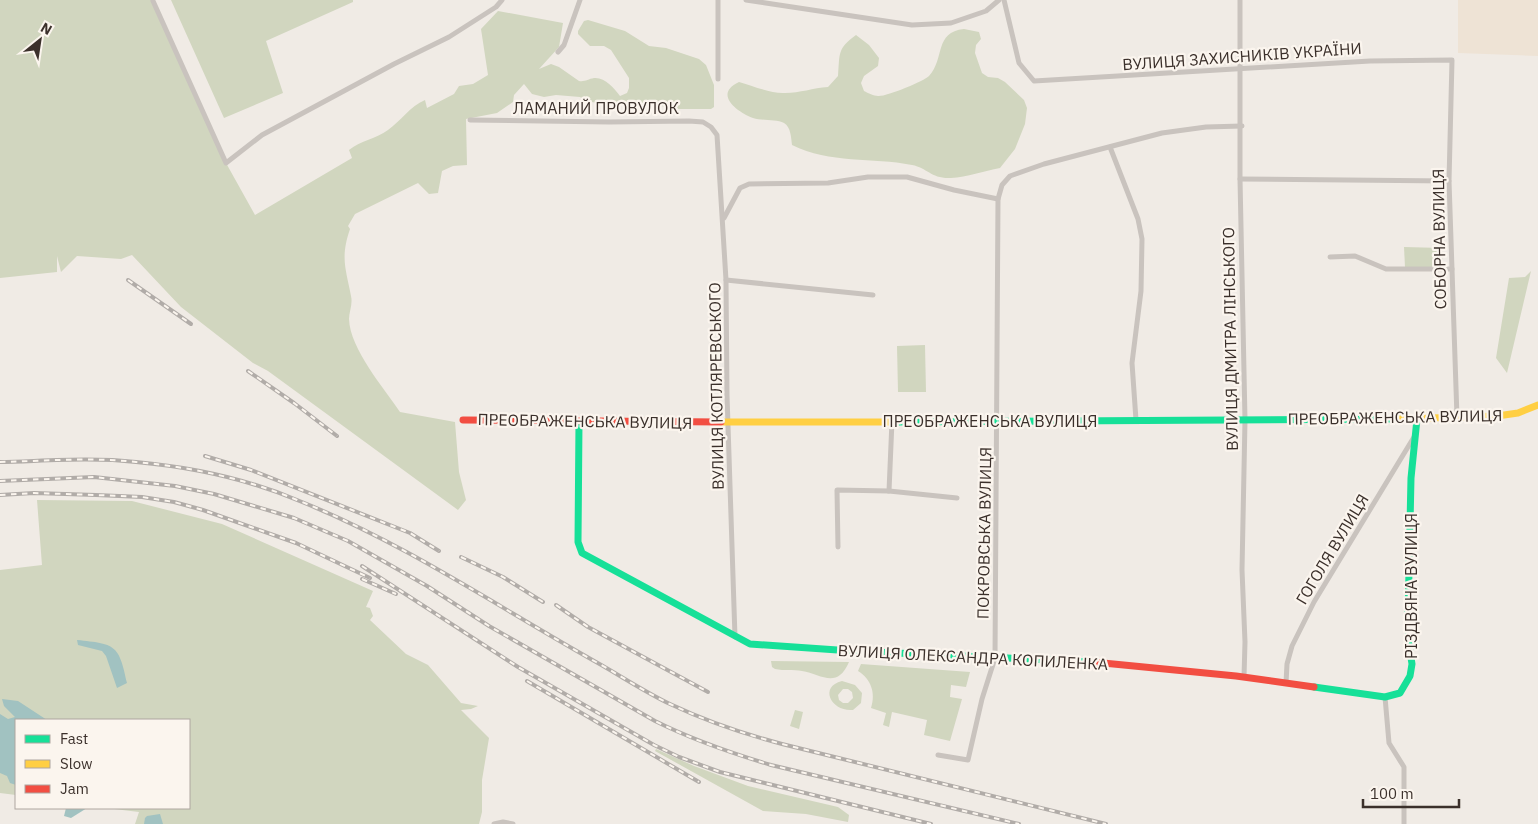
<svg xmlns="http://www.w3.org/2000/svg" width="1538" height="824" font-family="'IBM Plex Sans',sans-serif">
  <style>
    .green { fill: #d1d6bf; fill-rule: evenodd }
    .plaza { fill: #eee3d5 }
    .water { fill: #a1c2c1 }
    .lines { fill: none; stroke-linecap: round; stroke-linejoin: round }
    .street { stroke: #c9c3be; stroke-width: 5 }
    .fast { stroke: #16e098; stroke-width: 7 }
    .slow { stroke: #ffcf43; stroke-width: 7 }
    .jam { stroke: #f24e42; stroke-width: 7 }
    .rail-casing { stroke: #b1aca8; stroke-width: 4 }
    .rail { stroke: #fbf5ee; stroke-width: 2; stroke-dasharray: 5.5; stroke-linecap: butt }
    .labels { text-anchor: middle; stroke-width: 4.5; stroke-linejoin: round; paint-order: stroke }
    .street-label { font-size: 16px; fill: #3b302b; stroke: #fbf5ee }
  </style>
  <rect width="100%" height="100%" fill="#f0ebe5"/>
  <g class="green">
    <path d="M 0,0 L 155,0 L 154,1 L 226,163 L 255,215 L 352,158 L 349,150 C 361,140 376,139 388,130 C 401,121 410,106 425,100 L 427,108 L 454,94 L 459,86 L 473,84 L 488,75 L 481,29 L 498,11 L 563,23 L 559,47 L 539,69 L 551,64 L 559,67 L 579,81 C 585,82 588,79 594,78 C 605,77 614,88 620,96 L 627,93 L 629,88 L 629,78 L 611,50 L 604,46 L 590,46 L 578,34 L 578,31 L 584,21 L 588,20 L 625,31 L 649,46 L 666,48 L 699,59 L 706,65 L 714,85 L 714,107 L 711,109 L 679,109 L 655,105 L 633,105 L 618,103 L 607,105 L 587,101 L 580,97 L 556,95 L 544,97 L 532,94 L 524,84 L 514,95 L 513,102 L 497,113 L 466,119 L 467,165 L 453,166 L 442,171 L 438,193 L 429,194 L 418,183 L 355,214 L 348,226 L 350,229 C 340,258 346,269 351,296 C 353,304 349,312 349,319 C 350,349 384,388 400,412 L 455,422 L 459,472 L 466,500 L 458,510 L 268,371 L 253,363 L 181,307 L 132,255 L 121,259 L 77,256 L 61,272 L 57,256 L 57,272 L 0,278 Z"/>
    <path d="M 171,0 L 353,0 L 353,2 L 266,41 L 283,93 L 224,118 Z"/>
    <path d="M 964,29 L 979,32 L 981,39 L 976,45 L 975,53 L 982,73 L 988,77 L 998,78 L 1005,82 L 1024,100 L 1027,108 L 1025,124 L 1015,149 L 1000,168 C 984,171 967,177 951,178 C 931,179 928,168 912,165 C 872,157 830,164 792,145 C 791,138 791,127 784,123 C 776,119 763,121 753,118 C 737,112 713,94 739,82 C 753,86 772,94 785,93 C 800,93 813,88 828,87 L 838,76 C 840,53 837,49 856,35 L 869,45 L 879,58 L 878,66 L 864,76 L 861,83 L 864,91 C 868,93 874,96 878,96 C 886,97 924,81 929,76 C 945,59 934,32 964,29 Z"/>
    <path d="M 1404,247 L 1442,248 L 1443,267 L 1405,267 Z"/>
    <path d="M 1531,271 L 1507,373 L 1496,358 L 1509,278 L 1525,277 Z"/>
    <path d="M 925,345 L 926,392 L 898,392 L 897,346 Z"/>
    <path d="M 37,500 L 132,501 L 222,524 L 373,591 L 366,607 L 370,608 L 373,616 L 370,620 L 406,654 L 428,665 L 461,703 L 478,706 L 471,709 L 461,710 L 489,738 L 482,780 L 482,812 L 479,824 L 135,824 L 139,812 L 106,808 L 189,808 L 189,720 L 16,720 L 16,795 L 0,793 L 0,570 L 42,565 Z"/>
    <path d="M 771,661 L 849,662 C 837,690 821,674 802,671 C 793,669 784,671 775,669 L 772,667 Z"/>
    <path d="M 861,664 L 970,672 L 966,687 L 951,685 L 950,697 L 962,699 L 950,741 L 924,735 L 927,720 L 892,712 L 889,727 L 883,725 L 886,713 L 871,708 C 876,693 871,679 858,671 Z"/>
    <path d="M 842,681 L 855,685 L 862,693 L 861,703 L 853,710 C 832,712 818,687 842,681 ZM 843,689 L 848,689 L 852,692 L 853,698 L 848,703 L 843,703 L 839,700 L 838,695 Z"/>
    <path d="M 795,710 L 803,712 L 799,729 L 790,726 Z"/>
    <path d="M 656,749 L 694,766 L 748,786 L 838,807 L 849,815 L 848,822 L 806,814 L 763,811 L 655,751 Z"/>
  </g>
  <path class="plaza" d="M 1458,0 L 1538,0 L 1538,56 L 1458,53 Z"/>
  <g class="water">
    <path d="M 77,640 C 115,644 119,644 127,683 L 117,688 L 106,656 L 102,651 L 78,645 Z"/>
    <path d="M 2,699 L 18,701 L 47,720 L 16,720 L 16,785 L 10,783 L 7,776 L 0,773 L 0,714 L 8,719 L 15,717 L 4,706 Z"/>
    <path d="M 66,808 L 87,808 L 71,818 L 64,816 Z"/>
    <path d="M 160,814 L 163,824 L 144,824 L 145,818 L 147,816 Z"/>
  </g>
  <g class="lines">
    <g class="street">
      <path d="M 718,0 L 718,79"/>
      <path d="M 746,0 L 912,25 L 951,23 L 986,11 L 999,0"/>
      <path d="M 1004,0 L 1019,63 L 1034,81 L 1370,61 L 1452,60 L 1449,181 L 1457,417"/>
      <path d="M 1240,0 L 1240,179 L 1245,420 L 1242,570 L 1245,642 L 1244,677"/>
      <path d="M 153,1 L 226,163 L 262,135 L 394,64 L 449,37 L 496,7 L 502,0"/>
      <path d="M 558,52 L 564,45 L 580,0"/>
      <path d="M 470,120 L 609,122 L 689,121 L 703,122 L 711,127 L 717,135 L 726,280 L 727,395 L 735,637"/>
      <path d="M 1110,147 L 1138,219 L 1142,239 L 1141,291 L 1132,363 L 1136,420"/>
      <path d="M 1240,179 L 1449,181"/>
      <path d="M 724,218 L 740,188 L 749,184 L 828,183 L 868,177 L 907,177 L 954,190 L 998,199"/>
      <path d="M 1330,257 L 1355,256 L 1386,269 L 1452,269"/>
      <path d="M 726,280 L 873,295"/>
      <path d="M 889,491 L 892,421"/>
      <path d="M 838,547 L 837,490 L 889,491 L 957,498"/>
      <path d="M 1286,683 L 1287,664 L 1292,646 L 1314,602 L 1414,437"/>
      <path d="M 1385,697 L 1389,743 L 1404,767 L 1404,824"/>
      <path d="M 938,755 L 968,760 L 982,699 L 995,658 L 998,199 L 1002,185 L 1010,176 L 1044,164 L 1162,133 L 1206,127 L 1242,126"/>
      <path d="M 494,824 L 503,822 L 513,824"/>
    </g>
    <g class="fast">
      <path d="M 579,422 L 578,542 L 582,553 L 750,644 L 852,651 L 1093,662"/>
      <path d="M 895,422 L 1399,419"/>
      <path d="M 1314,687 L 1385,697 L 1400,693 L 1410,676 L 1412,664 L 1409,645 L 1408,617 L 1411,478 L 1417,419"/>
    </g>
    <g class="slow">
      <path d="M 1399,419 L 1497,416 L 1518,413 L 1538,405"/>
      <path d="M 721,422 L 895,422"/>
    </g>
    <g class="jam">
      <path d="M 463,420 L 721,422"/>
      <path d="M 1093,662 L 1236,676 L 1314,687"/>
    </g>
    <defs>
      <g id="rail">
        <path d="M 128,280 L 191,324"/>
        <path d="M 248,371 L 294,403 L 337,436"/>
        <path d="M 205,456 L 251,470 L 410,533 L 439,551"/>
        <path d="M 0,462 C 45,461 91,457 136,462 C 191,467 247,479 297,500 C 403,542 498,607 596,662 C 621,676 645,692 670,704 C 706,721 744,734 782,744 L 1106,824"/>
        <path d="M 0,481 L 94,477 L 175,486 L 214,494 L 294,518 L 348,541 L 427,586 L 489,626 L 655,721 C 693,740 731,753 771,765 L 1019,824"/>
        <path d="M 0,495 L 34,493 L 96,495 L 142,497 L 174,502 L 203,510 L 296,543 L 370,578"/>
        <path d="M 461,557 L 503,577 L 543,602"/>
        <path d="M 362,566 L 518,667 L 654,745 L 679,757 L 720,772 L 931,824"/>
        <path d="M 362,579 L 396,594"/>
        <path d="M 556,605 L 588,627 L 708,692"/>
        <path d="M 527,681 L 699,782"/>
      </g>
    </defs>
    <use href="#rail" class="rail-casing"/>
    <use href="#rail" class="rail"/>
  </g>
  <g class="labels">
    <g class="street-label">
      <text transform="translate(1242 56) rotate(-4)" y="6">ВУЛИЦЯ ЗАХИСНИКІВ УКРАЇНИ</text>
      <text x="596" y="114">ЛАМАНИЙ ПРОВУЛОК</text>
      <text transform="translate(1439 239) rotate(-91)" y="6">СОБОРНА ВУЛИЦЯ</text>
      <text transform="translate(1230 339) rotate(-91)" y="6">ВУЛИЦЯ ДМИТРА ЛІНСЬКОГО</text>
      <text transform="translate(716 386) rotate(-91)" y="6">ВУЛИЦЯ КОТЛЯРЕВСЬКОГО</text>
      <text transform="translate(1395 417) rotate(-1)" y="6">ПРЕОБРАЖЕНСЬКА ВУЛИЦЯ</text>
      <text transform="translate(585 421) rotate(1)" y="6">ПРЕОБРАЖЕНСЬКА ВУЛИЦЯ</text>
      <text x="990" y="427">ПРЕОБРАЖЕНСЬКА ВУЛИЦЯ</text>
      <text transform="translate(984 533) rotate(-89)" y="6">ПОКРОВСЬКА ВУЛИЦЯ</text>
      <text transform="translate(1332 549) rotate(-59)" y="6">ГОГОЛЯ ВУЛИЦЯ</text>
      <text transform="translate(1411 586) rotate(-90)" y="6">РІЗДВЯНА ВУЛИЦЯ</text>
      <text transform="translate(973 657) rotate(3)" y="6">ВУЛИЦЯ ОЛЕКСАНДРА КОПИЛЕНКА</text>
    </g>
  </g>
  <rect x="15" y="719" width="175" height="90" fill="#fbf5ee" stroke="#aea6a0"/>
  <rect x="25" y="735" width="25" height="8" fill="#16e098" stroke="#aea6a0"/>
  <text x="60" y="744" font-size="15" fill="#3b302b">Fast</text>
  <rect x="25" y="760" width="25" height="8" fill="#ffcf43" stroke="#aea6a0"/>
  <text x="60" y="769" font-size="15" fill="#3b302b">Slow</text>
  <rect x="25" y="785" width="25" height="8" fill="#f24e42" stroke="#aea6a0"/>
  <text x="60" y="794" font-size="15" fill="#3b302b">Jam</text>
  <g transform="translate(40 40) rotate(30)" stroke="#fbf5ee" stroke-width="4" paint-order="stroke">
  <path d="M0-4L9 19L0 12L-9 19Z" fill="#3b302b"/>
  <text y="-8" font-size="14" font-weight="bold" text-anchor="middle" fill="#3b302b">N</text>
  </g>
  <path d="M1363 799v8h96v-8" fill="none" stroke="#3b302b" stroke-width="2.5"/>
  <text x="1370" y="799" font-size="15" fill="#3b302b" stroke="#fbf5ee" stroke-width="4" paint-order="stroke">100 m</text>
</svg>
